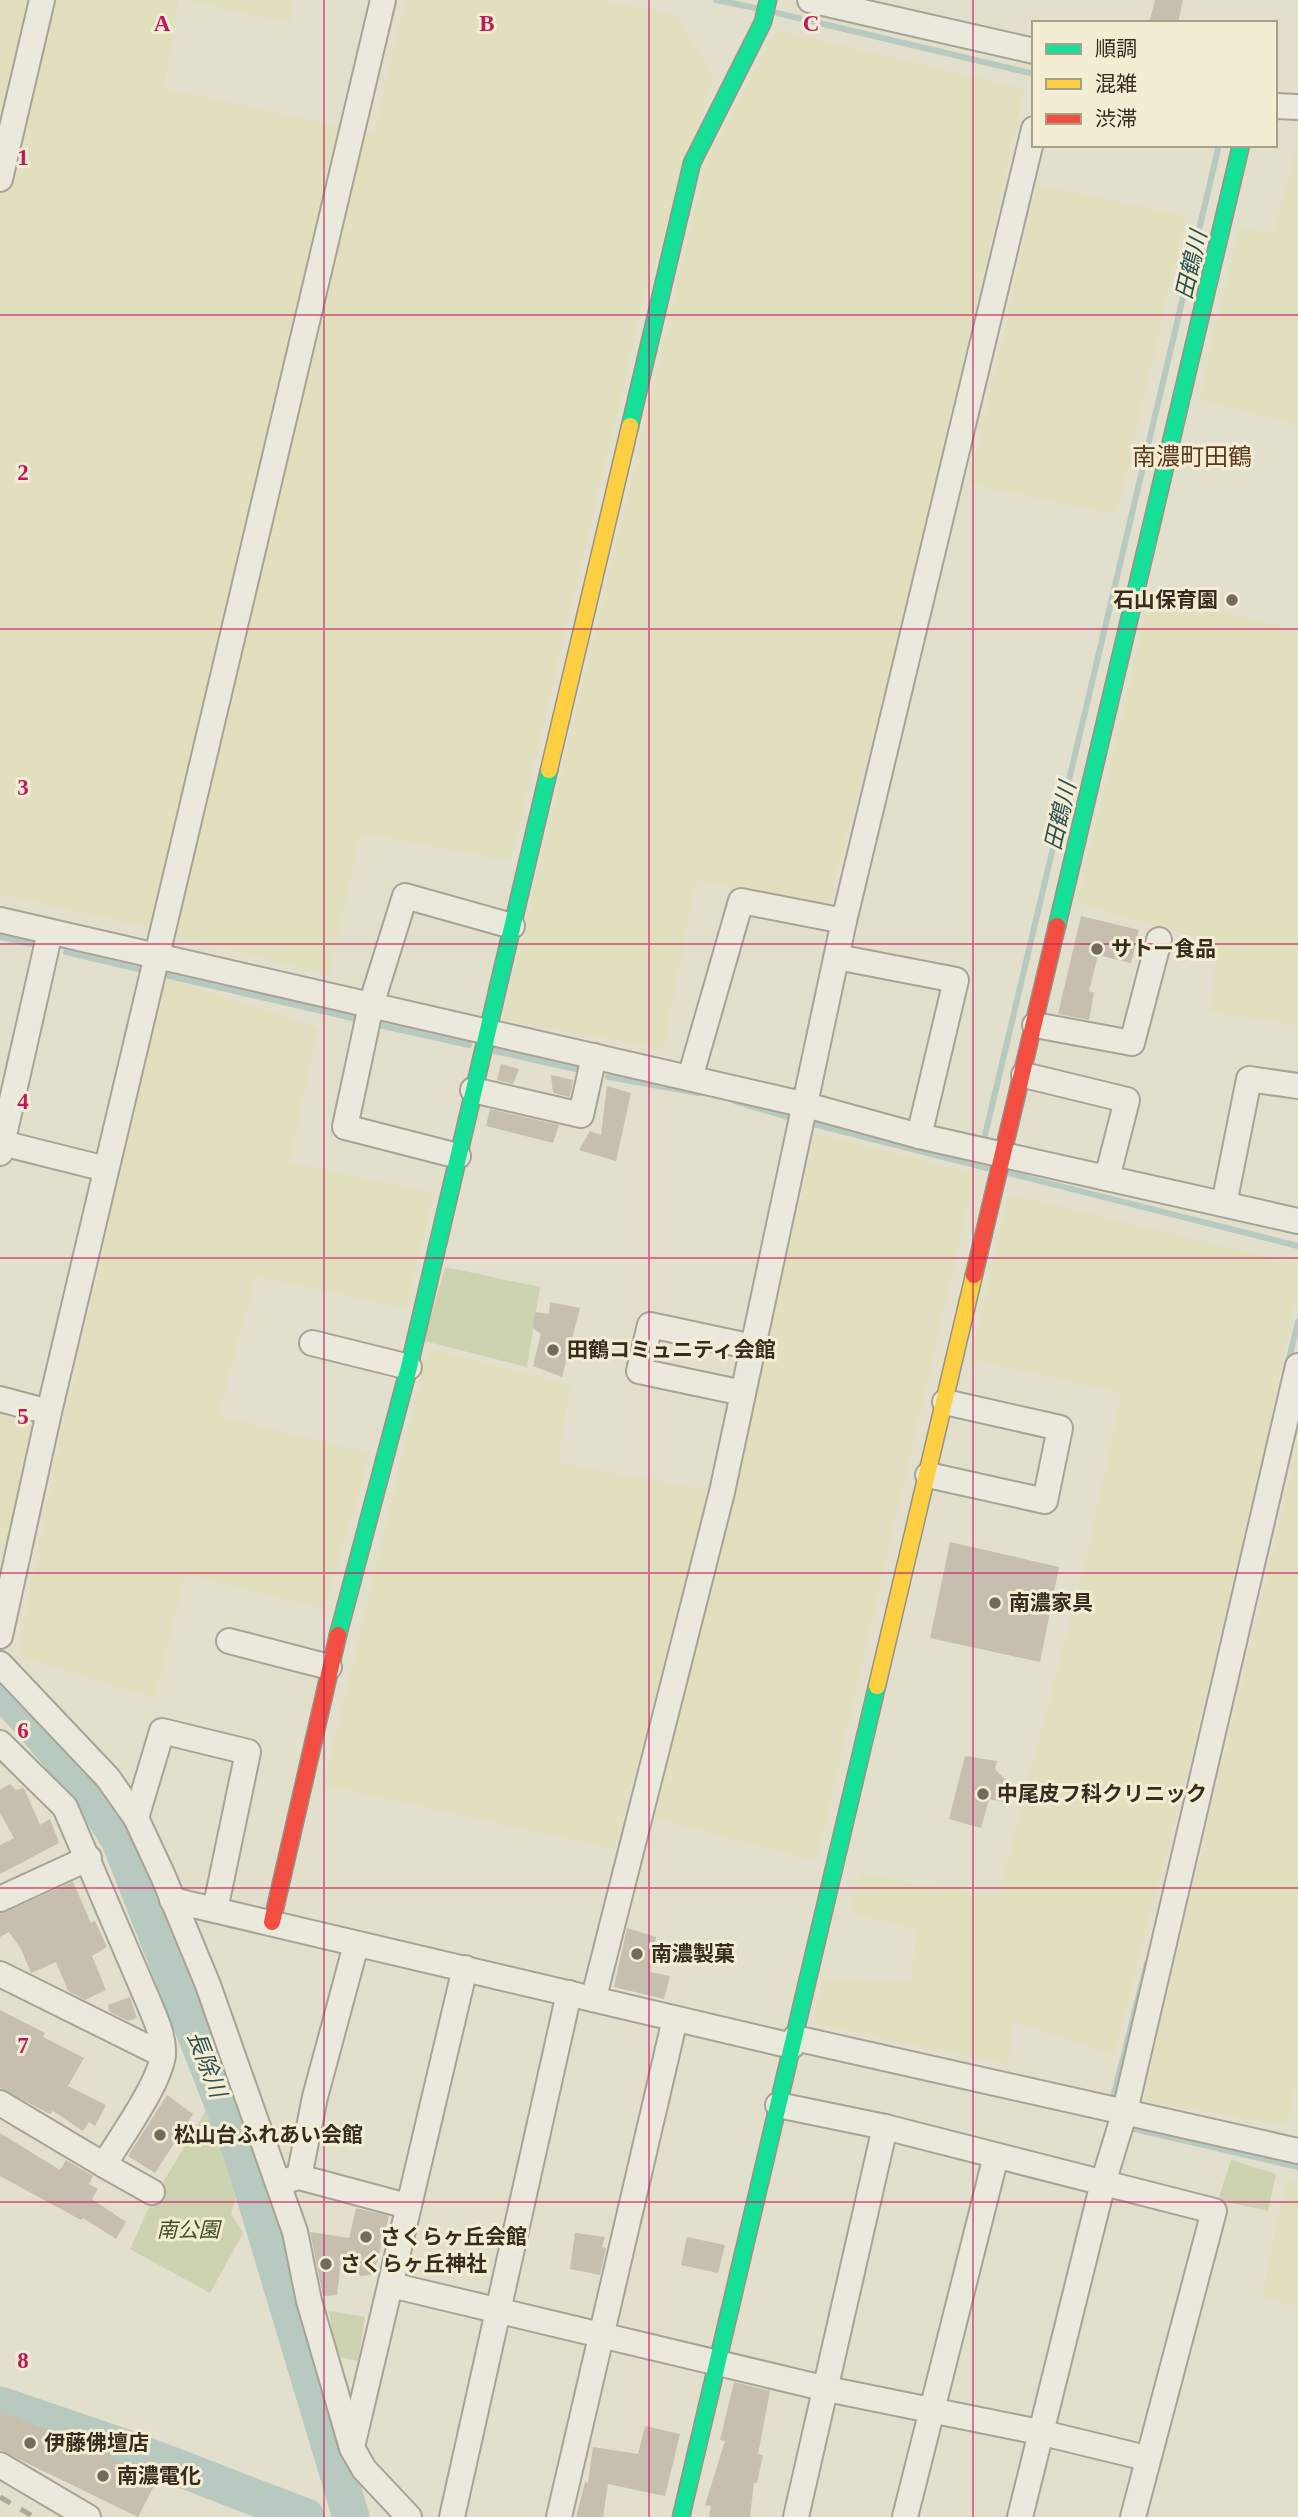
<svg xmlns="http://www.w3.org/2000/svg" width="1298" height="2517" font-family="'Times New Roman','Noto Sans JP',serif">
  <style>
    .farmland { fill: #e1dfbe }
    .green { fill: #cdd3b0 }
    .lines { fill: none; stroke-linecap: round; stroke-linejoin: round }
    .stream { stroke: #b8c9c0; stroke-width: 6 }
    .river { stroke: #b8c9c0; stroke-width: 37 }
    .building { fill: #c6beae }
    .street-casing { stroke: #a7a396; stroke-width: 28 }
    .fast-casing { stroke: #979386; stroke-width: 19 }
    .slow-casing { stroke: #979386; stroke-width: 19 }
    .jam-casing { stroke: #979386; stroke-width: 19 }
    .street { stroke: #ebe9de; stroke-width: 24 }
    .fast { stroke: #16e098; stroke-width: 16 }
    .slow { stroke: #ffcf43; stroke-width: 16 }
    .jam { stroke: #f24e42; stroke-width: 16 }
    .rail { stroke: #aba89e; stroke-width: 5; stroke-dasharray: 12 12; stroke-linecap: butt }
    .grid { fill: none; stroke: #c2185b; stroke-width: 2; stroke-opacity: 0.55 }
    .poi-dot { fill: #726b5c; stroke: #f3eed3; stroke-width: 2.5 }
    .labels { text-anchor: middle; stroke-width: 6; stroke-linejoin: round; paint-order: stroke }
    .poi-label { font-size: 21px; font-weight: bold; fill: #362d1f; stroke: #f3eed3; text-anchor: start }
    .park-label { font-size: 21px; font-style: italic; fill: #405126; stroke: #f3eed3 }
    .water-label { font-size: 23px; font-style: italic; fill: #2f5154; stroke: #f3eed3 }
    .quarter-label { font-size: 24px; fill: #603721; stroke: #f3eed3 }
    .grid-label { font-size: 23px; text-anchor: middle; font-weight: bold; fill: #c2185b; stroke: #f3eed3; stroke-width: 6; stroke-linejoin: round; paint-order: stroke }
  </style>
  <rect width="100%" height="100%" fill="#e2dfcd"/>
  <g class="farmland">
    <path d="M 0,0 L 178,0 L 164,89 L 374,133 L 405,0 L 599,0 L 675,14 L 714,78 L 645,294 L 511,861 L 360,833 L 329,976 L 138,925 L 0,894 Z"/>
    <path d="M 182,0 L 294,0 L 289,22 Z"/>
    <path d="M 776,30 L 1025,89 L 904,616 L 828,906 L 696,880 L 663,1049 L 503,1020 L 706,163 Z"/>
    <path d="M 1298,142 L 1298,425 L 1199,399 L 1239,226 L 1273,234 Z"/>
    <path d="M 1037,185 L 1186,216 L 1117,514 L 969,484 Z"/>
    <path d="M 1151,594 L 1298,631 L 1298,1025 L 1210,1012 L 1218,943 L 1077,903 Z"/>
    <path d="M 165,978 L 318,1028 L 289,1162 L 434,1193 L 405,1308 L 256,1276 L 218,1416 L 370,1453 L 325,1609 L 185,1574 L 155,1699 L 17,1654 L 62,1431 Z"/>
    <path d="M 816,1134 L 975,1174 L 816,1861 L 655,1818 Z"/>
    <path d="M 1009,1194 L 1298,1264 L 1298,1283 L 1269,1428 L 1187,1772 L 1114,2055 L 1013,2021 L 1008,2064 L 813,2024 L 823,1978 L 911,1982 L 916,1930 L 850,1912 L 860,1874 L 998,1897 L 1086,1561 L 1122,1393 L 970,1359 Z"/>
    <path d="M 428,1348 L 570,1385 L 558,1463 L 710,1490 L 615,1849 L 324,1785 Z"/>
    <path d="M 0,1408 L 38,1415 L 8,1543 L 0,1540 Z"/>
    <path d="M 1298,1445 L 1298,2077 L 1286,2126 L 1143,2100 Z"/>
    <path d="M 1286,2181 L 1298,2184 L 1298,2307 L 1262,2297 Z"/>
  </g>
  <g class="green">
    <path d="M 445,1267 L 540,1287 L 527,1367 L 424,1341 Z"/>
    <path d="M 208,2107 L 237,2193 L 231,2214 L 243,2233 L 210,2293 L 130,2249 L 152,2201 Z"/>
    <path d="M 1231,2160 L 1276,2174 L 1268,2211 L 1218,2200 Z"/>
    <path d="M 329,2311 L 365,2317 L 358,2361 L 341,2357 L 333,2337 Z"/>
  </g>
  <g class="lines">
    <g class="stream">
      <path d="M 716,0 L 756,8"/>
      <path d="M 777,13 L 1034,74"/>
      <path d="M 0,937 L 33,944"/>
      <path d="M 66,952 L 138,969"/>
      <path d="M 165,975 L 361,1020"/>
      <path d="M 379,1025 L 469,1045"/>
      <path d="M 495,1051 L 584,1071"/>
      <path d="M 608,1077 L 699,1093"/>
      <path d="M 734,1101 L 794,1119"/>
      <path d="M 809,1123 L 987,1168"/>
      <path d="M 983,1144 L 1219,145"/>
      <path d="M 1008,1173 L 1298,1246"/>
      <path d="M 1288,1363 L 1298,1322"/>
      <path d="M 1112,2102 L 1147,1963"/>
      <path d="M 1126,2127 L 1298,2167"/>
    </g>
    <g class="river">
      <path d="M 0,1689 C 45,1736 85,1783 119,1839 L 241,2150 L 351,2517"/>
      <path d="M 0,2405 L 132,2450 L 306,2517"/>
    </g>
  </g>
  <g class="building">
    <path d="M 1155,0 L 1183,0 L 1178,23 L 1149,23 Z"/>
    <path d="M 1081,916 L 1139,930 L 1131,963 L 1098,955 L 1089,991 L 1094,993 L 1089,1020 L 1058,1014 Z"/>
    <path d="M 501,1064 L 519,1069 L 513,1084 L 497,1080 Z"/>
    <path d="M 551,1075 L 573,1080 L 570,1097 L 553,1093 Z"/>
    <path d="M 607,1086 L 631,1093 L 616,1161 L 579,1150 L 590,1131 L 601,1135 Z"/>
    <path d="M 490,1109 L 559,1125 L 553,1143 L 486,1126 Z"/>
    <path d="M 550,1302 L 580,1308 L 562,1377 L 533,1366 L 541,1334 L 533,1328 L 535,1312 L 549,1314 Z"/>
    <path d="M 950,1542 L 1059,1567 L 1040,1662 L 930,1638 Z"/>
    <path d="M 965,1756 L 997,1761 L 995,1769 L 1013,1788 L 1009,1803 L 989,1799 L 981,1828 L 949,1819 Z"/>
    <path d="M 10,1784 L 16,1790 L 24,1788 L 40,1825 L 50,1819 L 59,1843 L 0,1874 L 0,1845 L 14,1838 L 0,1813 L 0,1790 Z"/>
    <path d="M 73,1882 L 91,1923 L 95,1921 L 107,1947 L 92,1956 L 106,1990 L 85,2000 L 68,1991 L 56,1962 L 31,1973 L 21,1949 L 9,1932 L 0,1937 L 0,1914 Z"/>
    <path d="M 627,1928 L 656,1937 L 650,1972 L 670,1976 L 664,1999 L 614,1987 Z"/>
    <path d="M 130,1997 L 137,2018 L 128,2021 L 110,2012 L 108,2005 Z"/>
    <path d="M 0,2010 L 45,2033 L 43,2037 L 84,2058 L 68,2086 L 106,2105 L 95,2126 L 89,2122 L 83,2131 L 53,2111 L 50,2114 L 0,2088 Z"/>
    <path d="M 167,2095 L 193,2114 L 155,2173 L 128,2156 Z"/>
    <path d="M 0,2133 L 60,2170 L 66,2160 L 93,2176 L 89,2184 L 98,2189 L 92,2199 L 126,2222 L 116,2239 L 83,2218 L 81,2220 L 0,2176 Z"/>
    <path d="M 356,2208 L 389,2216 L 375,2269 L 371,2275 L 361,2276 L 341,2263 L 337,2295 L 323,2296 L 310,2232 L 349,2238 Z"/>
    <path d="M 575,2233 L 605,2237 L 602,2247 L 606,2248 L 600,2275 L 570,2269 Z"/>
    <path d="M 687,2237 L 725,2245 L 718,2273 L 681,2265 Z"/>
    <path d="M 734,2382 L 770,2391 L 758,2454 L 763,2455 L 757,2483 L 754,2482 L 750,2517 L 709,2517 L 711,2506 L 705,2505 L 725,2441 L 720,2440 Z"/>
    <path d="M 0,2412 L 100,2450 L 131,2467 L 128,2473 L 154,2486 L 138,2517 L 0,2450 Z"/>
    <path d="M 645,2426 L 680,2434 L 665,2496 L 608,2484 L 603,2517 L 576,2517 L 585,2482 L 588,2483 L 593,2447 L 638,2454 Z"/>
  </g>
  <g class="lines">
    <defs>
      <g id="street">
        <path d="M 810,0 L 1034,51"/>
        <path d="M 1275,106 L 1298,107"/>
        <path d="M 0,179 L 42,0"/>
        <path d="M 0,920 L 806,1105 L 919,1136 L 1298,1221"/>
        <path d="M 837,957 L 956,980 L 919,1136"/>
        <path d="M 1035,1025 L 1132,1043 L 1159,940"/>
        <path d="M 1024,1075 L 1127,1100 L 1107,1178"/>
        <path d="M 690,1078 L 741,901 L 844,921"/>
        <path d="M 473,1090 L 581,1115 L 594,1056"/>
        <path d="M 2,1143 L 106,1169"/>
        <path d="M 0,1153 L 50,932"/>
        <path d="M 458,1156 L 345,1127 L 371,1005 L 405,896 L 512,926"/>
        <path d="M 1224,1204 L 1249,1079 L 1298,1086"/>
        <path d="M 312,1343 L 409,1367"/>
        <path d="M 743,1393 L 639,1371 L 650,1325 L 753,1347"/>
        <path d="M 0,1399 L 49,1412"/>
        <path d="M 928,1475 L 1045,1501 L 1060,1428 L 945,1402"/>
        <path d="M 0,1636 L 49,1412 L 383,0"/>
        <path d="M 229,1641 L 329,1667"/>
        <path d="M 0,1664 L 108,1778 L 136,1818 L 163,1876 L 208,1985 L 295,2232 L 309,2301 L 352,2448 L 364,2469 L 409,2517"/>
        <path d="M 0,1743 L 65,1807 L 148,2001 C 155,2018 164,2036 163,2054 C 161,2082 119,2140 104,2165 L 0,2103"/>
        <path d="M 136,1818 L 162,1731 L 248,1752 L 215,1910"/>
        <path d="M 0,1899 L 89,1858"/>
        <path d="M 172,1900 L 792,2046"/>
        <path d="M 0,1974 L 163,2055"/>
        <path d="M 594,1997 L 722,1492 L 844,921 L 1034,129"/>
        <path d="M 795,2038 L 1298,2151"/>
        <path d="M 778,2105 L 885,2127 L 1214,2211 L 1133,2517"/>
        <path d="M 104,2165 L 152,2192"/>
        <path d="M 299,2177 L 315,2097 L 356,1945"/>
        <path d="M 285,2181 L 299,2177 L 407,2206"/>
        <path d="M 391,2285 L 827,2389 L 1039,2432 L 1146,2458"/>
        <path d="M 352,2447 L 465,1968"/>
        <path d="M 0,2465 L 88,2517"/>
        <path d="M 452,2517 L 569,1993"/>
        <path d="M 559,2517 L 675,2019"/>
        <path d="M 796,2517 L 885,2127"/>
        <path d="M 905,2517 L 996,2156"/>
        <path d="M 1020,2517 L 1103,2183 L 1125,2111 L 1298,1366"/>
      </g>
      <g id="fast">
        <path d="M 630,426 L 692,163 L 763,22 L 768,0"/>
        <path d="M 1057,926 L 1241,145"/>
        <path d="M 338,1635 L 409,1367 L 549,770"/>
        <path d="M 681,2517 L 877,1686"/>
      </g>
      <g id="slow">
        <path d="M 549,770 L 630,426"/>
        <path d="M 877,1686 L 974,1275"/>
      </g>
      <g id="jam">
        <path d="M 974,1275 L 1057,926"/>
        <path d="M 272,1922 L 338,1635"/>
      </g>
    </defs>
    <use href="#street" class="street-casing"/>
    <use href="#fast" class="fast-casing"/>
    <use href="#slow" class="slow-casing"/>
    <use href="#jam" class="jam-casing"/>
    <use href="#street" class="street"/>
    <use href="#fast" class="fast"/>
    <use href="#slow" class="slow"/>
    <use href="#jam" class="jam"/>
    <path class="rail" d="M 0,2497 L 34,2517"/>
  </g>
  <path class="grid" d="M 324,0 L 324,2517M 649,0 L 649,2517M 973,0 L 973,2517M 0,315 L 1298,315M 0,629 L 1298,629M 0,944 L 1298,944M 0,1258 L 1298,1258M 0,1573 L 1298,1573M 0,1888 L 1298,1888M 0,2202 L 1298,2202"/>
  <g class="poi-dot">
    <circle cx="1232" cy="600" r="7"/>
    <circle cx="1097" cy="949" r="7"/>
    <circle cx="553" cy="1350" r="7"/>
    <circle cx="995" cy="1603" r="7"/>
    <circle cx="983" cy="1794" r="7"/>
    <circle cx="637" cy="1954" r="7"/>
    <circle cx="160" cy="2135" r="7"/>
    <circle cx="366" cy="2237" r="7"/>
    <circle cx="326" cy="2264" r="7"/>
    <circle cx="30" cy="2443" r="7"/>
    <circle cx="103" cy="2476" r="7"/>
  </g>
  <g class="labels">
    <g class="poi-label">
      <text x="1218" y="607" text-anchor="end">石山保育園</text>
      <text x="1111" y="956">サトー食品</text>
      <text x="567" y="1357">田鶴コミュニティ会館</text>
      <text x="1009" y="1610">南濃家具</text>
      <text x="997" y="1801">中尾皮フ科クリニック</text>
      <text x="651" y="1961">南濃製菓</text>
      <text x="174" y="2142">松山台ふれあい会館</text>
      <text x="380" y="2244">さくらヶ丘会館</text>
      <text x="340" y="2271">さくらヶ丘神社</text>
      <text x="44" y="2450">伊藤佛壇店</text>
      <text x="117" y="2483">南濃電化</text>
    </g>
    <g class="park-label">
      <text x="188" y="2237">南公園</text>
    </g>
    <g class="water-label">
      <text transform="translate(1191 265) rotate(-77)" y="8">田鶴川</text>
      <text transform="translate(1060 816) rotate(-77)" y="8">田鶴川</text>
      <text transform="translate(207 2064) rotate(69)" y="8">長除川</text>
    </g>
    <g class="quarter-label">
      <text x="1192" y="465">南濃町田鶴</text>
    </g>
  </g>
  <g class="grid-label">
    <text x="162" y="31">A</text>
    <text x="487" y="31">B</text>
    <text x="811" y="31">C</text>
    <text x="23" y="165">1</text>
    <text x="23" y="480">2</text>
    <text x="23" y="795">3</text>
    <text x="23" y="1109">4</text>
    <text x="23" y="1424">5</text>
    <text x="23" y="1738">6</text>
    <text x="23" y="2053">7</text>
    <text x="23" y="2368">8</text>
  </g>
  <rect x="1032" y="21" width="245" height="126" fill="#f3eed3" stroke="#a7a18b" stroke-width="2"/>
  <rect x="1046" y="44" width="35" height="10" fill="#16e098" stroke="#a7a18b" stroke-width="2"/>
  <text x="1095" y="56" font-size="21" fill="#362d1f">順調</text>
  <rect x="1046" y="79" width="35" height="10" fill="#ffcf43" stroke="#a7a18b" stroke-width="2"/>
  <text x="1095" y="91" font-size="21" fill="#362d1f">混雑</text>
  <rect x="1046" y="114" width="35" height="10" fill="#f24e42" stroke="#a7a18b" stroke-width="2"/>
  <text x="1095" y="126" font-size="21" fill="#362d1f">渋滞</text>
</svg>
